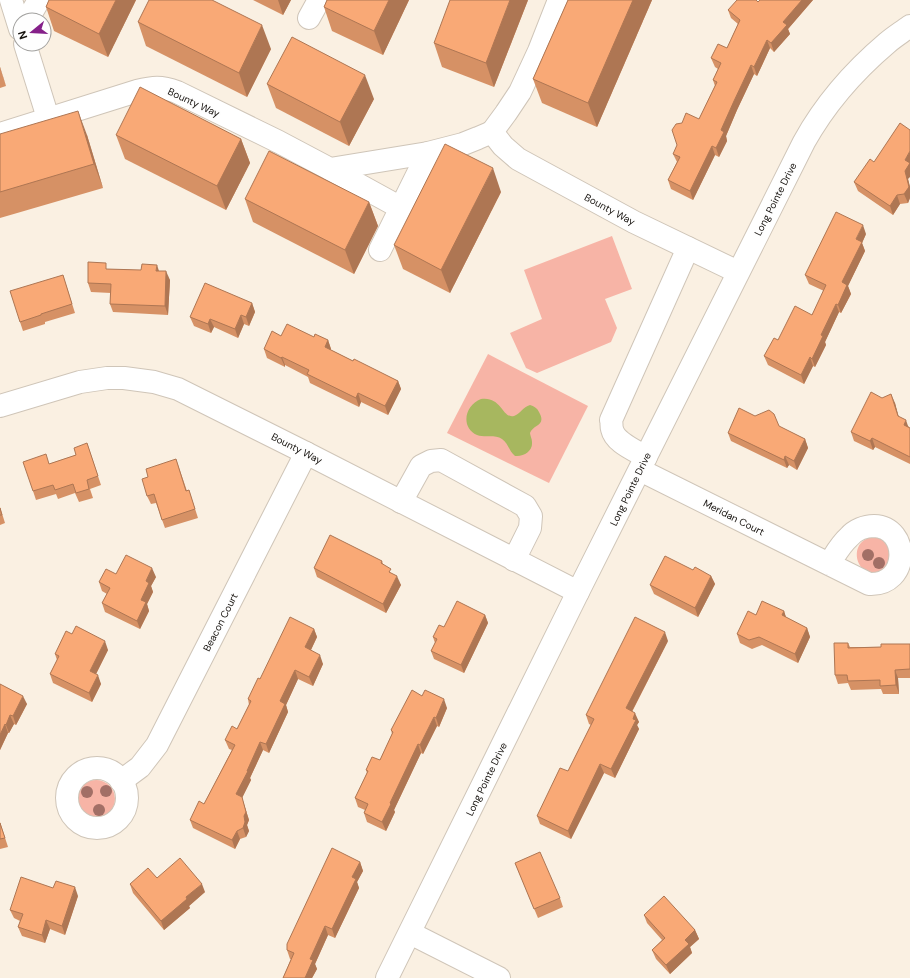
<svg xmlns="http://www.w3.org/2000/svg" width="910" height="978" font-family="'DM Sans',sans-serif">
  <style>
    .green { fill: #f7b4a6 }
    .water { fill: #a7b75f }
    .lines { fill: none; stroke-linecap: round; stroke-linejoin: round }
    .minor-casing { stroke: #cfc5b8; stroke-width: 24 }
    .minor { stroke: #fff; stroke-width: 22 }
    .tree { fill: #a26f66 }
    .wall { fill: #d69165 }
    .shaded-wall { fill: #ae7653 }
    .building { fill: #f9a976; stroke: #ae7653 }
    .labels { text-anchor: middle; stroke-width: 4; stroke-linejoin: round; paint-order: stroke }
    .street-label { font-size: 10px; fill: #16120e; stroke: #fefefe }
  </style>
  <rect width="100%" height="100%" fill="#faf0e2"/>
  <g class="green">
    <path d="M 612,236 L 632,289 L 605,299 L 617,328 L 611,342 L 537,373 L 526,368 L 510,333 L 542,319 L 524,270 Z"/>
    <path d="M 488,354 L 588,406 L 549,483 L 447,433 Z"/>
    <path d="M 876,536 L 887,541 L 892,561 C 889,564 885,570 881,572 C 880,572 875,572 875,573 C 856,574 850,547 866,539 C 869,537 872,537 876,536 Z"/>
    <circle cx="96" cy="799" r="19"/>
  </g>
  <path class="water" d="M 481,399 C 502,396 502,419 514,416 C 520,414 523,407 530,405 C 534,406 537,408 539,412 C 547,426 533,424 530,433 C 530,435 532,439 532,442 C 533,451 524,457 515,456 C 509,451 508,443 502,439 C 495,434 485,438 477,435 C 460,427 465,405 481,399 Z"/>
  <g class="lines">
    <defs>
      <g id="minor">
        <path d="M 11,0 L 20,29"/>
        <path d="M 559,0 L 539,51 L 520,92 L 506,113 L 492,132 L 503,146 L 518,159 L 634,222 L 738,272"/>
        <path d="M 309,18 L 319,0"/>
        <path d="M 26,20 L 29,17 L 39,0"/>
        <path d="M 25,44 L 48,118"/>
        <path d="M 0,134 L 137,91 C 153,87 161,86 177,92 L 279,142 L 330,169 L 428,153 L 463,144 L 478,138 L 492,132"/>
        <path d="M 330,169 L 401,208"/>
        <path d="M 380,250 L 428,153"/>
        <path d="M 0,406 L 80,382 L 107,378 L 124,378 L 154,382 L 178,389 L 306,453 L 578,592"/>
        <path d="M 646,457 C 635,450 615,443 612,429 C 611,426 612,423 611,420 L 688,248"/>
        <path d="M 640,470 L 869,584 C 910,586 910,527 874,526 C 865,526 855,530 849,537 C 840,545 835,555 829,564"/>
        <path d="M 401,502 L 421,466 L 431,461 L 441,460 L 525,506 L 531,516 L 530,528 L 514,560"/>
        <circle cx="97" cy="798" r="30"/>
        <path d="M 121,781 L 140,767 L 157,745 L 306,453"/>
        <path d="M 410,933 L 499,978"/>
        <path d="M 387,978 L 578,592 L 804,142 C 825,104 854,71 887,43 C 894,37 902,32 910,26"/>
      </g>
    </defs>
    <use href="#minor" class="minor-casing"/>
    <use href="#minor" class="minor"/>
  </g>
  <g class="tree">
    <circle cx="868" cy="555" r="6"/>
    <circle cx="879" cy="563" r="6"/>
    <circle cx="106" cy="791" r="6"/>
    <circle cx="87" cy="792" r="6"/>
    <circle cx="99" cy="810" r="6"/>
  </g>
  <g class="wall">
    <path d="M 49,0 L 136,0 L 108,57 L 54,31 L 46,7 Z"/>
    <path d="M 253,0 L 291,0 L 283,15 Z"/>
    <path d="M 327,0 L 409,0 L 383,55 L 332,31 L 324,7 Z"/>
    <path d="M 528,0 L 494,87 L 442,67 L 434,43 Z"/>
    <path d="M 568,0 L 652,0 L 597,127 L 542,103 L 533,79 Z"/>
    <path d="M 760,0 L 813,0 L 788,29 L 790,34 L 774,52 L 770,48 L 757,76 L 754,74 L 737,110 L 726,136 L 727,141 L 719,157 L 715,155 L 693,200 L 671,189 L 668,180 L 677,162 L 673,154 L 699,119 L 715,86 L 713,80 L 718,69 L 715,67 L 711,58 L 727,48 L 738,24 L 731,18 L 728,10 L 758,2 Z"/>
    <path d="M 138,22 L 271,49 L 247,97 L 146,46 Z"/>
    <path d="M 0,67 L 6,86 L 0,88 Z"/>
    <path d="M 267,84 L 374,99 L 349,146 L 276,108 Z"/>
    <path d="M 0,134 L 87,135 L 103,188 L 0,218 Z"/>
    <path d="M 116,135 L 241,139 L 250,163 L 226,210 L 125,159 Z"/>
    <path d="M 874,162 L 908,179 L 910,187 L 910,198 L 908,203 L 900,204 L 893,215 L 858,191 L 854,182 Z"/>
    <path d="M 501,192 L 450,293 L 403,269 L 394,245 Z"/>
    <path d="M 245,199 L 369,202 L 378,226 L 354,274 L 253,222 Z"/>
    <path d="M 866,234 L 862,243 L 865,251 L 848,286 L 851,294 L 841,313 L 839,312 L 825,342 L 826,345 L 815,367 L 813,366 L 804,384 L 768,365 L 764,356 L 778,340 L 812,315 L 824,291 L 809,284 L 805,275 Z"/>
    <path d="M 108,269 L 159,271 L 170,280 L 168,315 L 113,312 L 110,304 L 111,293 L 91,292 L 88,283 Z"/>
    <path d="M 63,275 L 75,313 L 45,322 L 45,324 L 23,331 L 20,322 Z"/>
    <path d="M 252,303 L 255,312 L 249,326 L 244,324 L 238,338 L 214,327 L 211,333 L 194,326 L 190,317 Z"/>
    <path d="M 281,336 L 314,337 L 328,340 L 331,349 L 331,350 L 353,361 L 398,381 L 401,389 L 388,415 L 361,402 L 359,407 L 310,383 L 308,377 L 285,365 L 285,367 L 267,358 L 264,349 Z"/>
    <path d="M 882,398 L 895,403 L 898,416 L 910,428 L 910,464 L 875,447 L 873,450 L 854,441 L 851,432 Z"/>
    <path d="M 755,416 L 805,439 L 808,448 L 797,470 L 789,465 L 787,468 L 731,441 L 728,433 Z"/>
    <path d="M 87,443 L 101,485 L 90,489 L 93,498 L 79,502 L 75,493 L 58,499 L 56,494 L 36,500 L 33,491 L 49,464 L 76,455 Z"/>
    <path d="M 176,459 L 187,491 L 189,490 L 198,518 L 165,528 L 156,503 L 151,504 L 147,496 L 148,477 Z"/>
    <path d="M 0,507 L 5,523 L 0,525 Z"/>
    <path d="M 382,561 L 383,564 L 401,585 L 386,613 L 317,577 L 314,568 Z"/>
    <path d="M 693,570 L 711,576 L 715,584 L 698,617 L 654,594 L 650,585 Z"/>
    <path d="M 116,574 L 156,577 L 151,586 L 153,592 L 147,604 L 149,611 L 140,629 L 105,612 L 102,603 L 107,594 L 102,591 L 99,582 Z"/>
    <path d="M 784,611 L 786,618 L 807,628 L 810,637 L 798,663 L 762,645 L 752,649 L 740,643 L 737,634 L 756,615 Z"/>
    <path d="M 485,615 L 488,623 L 464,673 L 434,659 L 431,651 L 435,643 L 433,637 L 444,627 Z"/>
    <path d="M 314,629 L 317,637 L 311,650 L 323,664 L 313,686 L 298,679 L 286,705 L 288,712 L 269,753 L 263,750 L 250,778 L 251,780 L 242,798 L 249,820 L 247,825 L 249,831 L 246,837 L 240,839 L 235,849 L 193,828 L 190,820 L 204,804 L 232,750 L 229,749 L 225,740 L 237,729 L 249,705 L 248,699 L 260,679 Z"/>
    <path d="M 72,634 L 108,650 L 96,674 L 101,684 L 92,702 L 53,683 L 50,674 L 57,660 L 55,654 Z"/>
    <path d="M 668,641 L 632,712 L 639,722 L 637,725 L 639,729 L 615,778 L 604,773 L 571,839 L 540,824 L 537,816 L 568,771 L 591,725 L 589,724 L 586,715 Z"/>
    <path d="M 848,643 L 850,647 L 881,647 L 910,644 L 910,678 L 898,678 L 899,694 L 883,694 L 881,689 L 851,690 L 848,683 L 838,684 L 835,675 Z"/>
    <path d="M 0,684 L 27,704 L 16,725 L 14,724 L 9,733 L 8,733 L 0,750 Z"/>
    <path d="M 422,696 L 447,708 L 439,727 L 437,726 L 423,754 L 421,753 L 394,810 L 395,812 L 386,831 L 367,822 L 364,813 L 365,810 L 358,807 L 355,798 L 367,773 L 366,770 L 380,760 L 392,734 L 391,730 Z"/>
    <path d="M 0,822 L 8,847 L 0,849 Z"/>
    <path d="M 360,862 L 363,871 L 357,882 L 359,888 L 335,938 L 328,935 L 315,964 L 317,969 L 312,978 L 283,978 L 291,959 L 290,959 L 287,950 Z"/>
    <path d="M 515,863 L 560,898 L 563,907 L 538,918 Z"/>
    <path d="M 157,878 L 205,892 L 189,906 L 190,908 L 164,930 L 133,893 L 130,884 Z"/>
    <path d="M 78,896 L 65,935 L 50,929 L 45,943 L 22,936 L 18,927 L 20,921 L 14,918 L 10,910 Z"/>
    <path d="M 644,915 L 695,930 L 699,939 L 690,947 L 692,953 L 670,974 L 656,959 L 652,950 L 662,940 L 647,923 Z"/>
  </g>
  <g class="shaded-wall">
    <path d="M 116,0 L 136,0 L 108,57 L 99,34 Z"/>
    <path d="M 278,0 L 291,0 L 283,15 Z"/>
    <path d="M 389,0 L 409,0 L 383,55 L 374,31 Z"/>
    <path d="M 510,0 L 528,0 L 494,87 L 486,63 Z"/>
    <path d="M 633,0 L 652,0 L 597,127 L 588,103 Z"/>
    <path d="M 802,0 L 813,0 L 788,29 L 790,34 L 774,52 L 771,43 L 783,22 Z"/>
    <path d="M 262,25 L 271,49 L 247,97 L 239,73 Z"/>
    <path d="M 767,40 L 770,48 L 757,76 L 754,67 Z"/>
    <path d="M 751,65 L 754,74 L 737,110 L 726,136 L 727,141 L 719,157 L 716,148 L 721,130 L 734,101 Z"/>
    <path d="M 0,67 L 6,86 L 0,68 Z"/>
    <path d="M 365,75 L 374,99 L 349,146 L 340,122 Z"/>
    <path d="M 78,111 L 87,135 L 103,188 L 94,164 Z"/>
    <path d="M 241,139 L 250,163 L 226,210 L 217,186 Z"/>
    <path d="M 712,146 L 715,155 L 693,200 L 690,191 Z"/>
    <path d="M 910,151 L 910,177 L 908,179 L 910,187 L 910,198 L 908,203 L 904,194 L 905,160 Z"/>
    <path d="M 493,168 L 501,192 L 450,293 L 441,270 Z"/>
    <path d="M 897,195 L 900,204 L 893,215 L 890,206 Z"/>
    <path d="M 369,202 L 378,226 L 354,274 L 345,250 Z"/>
    <path d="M 863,225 L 866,234 L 862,243 L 865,251 L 848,286 L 851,294 L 841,313 L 838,305 L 842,282 L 856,239 Z"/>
    <path d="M 157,265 L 160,274 L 156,271 Z"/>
    <path d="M 166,271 L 170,280 L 168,315 L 165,306 Z"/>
    <path d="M 252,303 L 255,312 L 249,326 L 246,317 Z"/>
    <path d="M 836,304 L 839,312 L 825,342 L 826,345 L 815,367 L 812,359 L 821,335 Z"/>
    <path d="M 241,315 L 244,324 L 238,338 L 235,329 Z"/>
    <path d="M 210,319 L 214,327 L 211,333 L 208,324 Z"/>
    <path d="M 328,340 L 331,349 L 328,356 L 325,347 Z"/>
    <path d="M 282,357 L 285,365 L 285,367 L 281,358 Z"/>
    <path d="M 810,357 L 813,366 L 804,384 L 801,375 Z"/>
    <path d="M 398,381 L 401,389 L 388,415 L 385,406 Z"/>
    <path d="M 358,393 L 361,402 L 359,407 L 356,398 Z"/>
    <path d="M 891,394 L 895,403 L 901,425 L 898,416 Z"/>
    <path d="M 906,420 L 909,429 L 904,425 Z"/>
    <path d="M 872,438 L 875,447 L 873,450 L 870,441 Z"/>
    <path d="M 805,439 L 808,448 L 797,470 L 794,461 Z"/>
    <path d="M 785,456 L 789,465 L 787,468 L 784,460 Z"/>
    <path d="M 152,568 L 156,577 L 151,586 L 153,592 L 147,604 L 149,611 L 140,629 L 137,621 L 141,600 L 146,581 Z"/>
    <path d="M 397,576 L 401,585 L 386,613 L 383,604 Z"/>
    <path d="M 711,576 L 715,584 L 698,617 L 695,608 Z"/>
    <path d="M 784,611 L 787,620 L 782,615 Z"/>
    <path d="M 485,615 L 488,623 L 464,673 L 461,665 Z"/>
    <path d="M 807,628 L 810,637 L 798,663 L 795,654 Z"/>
    <path d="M 314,629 L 317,637 L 308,656 L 305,647 Z"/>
    <path d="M 665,632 L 668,641 L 629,717 L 626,708 Z"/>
    <path d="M 105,641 L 108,650 L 93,680 L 90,671 Z"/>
    <path d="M 320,655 L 323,664 L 313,686 L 309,677 Z"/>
    <path d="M 295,670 L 298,679 L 286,705 L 288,712 L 269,753 L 266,744 L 280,701 Z"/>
    <path d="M 895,670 L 898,678 L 899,694 L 896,685 Z"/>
    <path d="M 98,675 L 101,684 L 92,702 L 89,693 Z"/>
    <path d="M 23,696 L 27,704 L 16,725 L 13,716 Z"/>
    <path d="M 444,699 L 447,708 L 439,727 L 436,718 Z"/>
    <path d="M 635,713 L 639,722 L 637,725 L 639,729 L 615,778 L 611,769 Z"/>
    <path d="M 10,715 L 14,724 L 9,733 L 6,725 Z"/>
    <path d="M 434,717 L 437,726 L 423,754 L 420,745 Z"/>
    <path d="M 5,724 L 8,733 L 0,750 L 0,735 Z"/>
    <path d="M 260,742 L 263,750 L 250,778 L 251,780 L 242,798 L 249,820 L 247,825 L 249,831 L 246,837 L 243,828 L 236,794 Z"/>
    <path d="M 418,744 L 421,753 L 394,810 L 395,812 L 386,831 L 382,822 L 390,803 Z"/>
    <path d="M 600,764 L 604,773 L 571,839 L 568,831 Z"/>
    <path d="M 237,831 L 240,839 L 235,849 L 232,840 Z"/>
    <path d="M 360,862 L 363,871 L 357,882 L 359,888 L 335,938 L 332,929 L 352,877 Z"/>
    <path d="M 202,884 L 205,892 L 189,906 L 190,908 L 164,930 L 161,921 L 186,897 Z"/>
    <path d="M 75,887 L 78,896 L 65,935 L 62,926 Z"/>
    <path d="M 46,920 L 50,929 L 45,943 L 42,935 Z"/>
    <path d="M 325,926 L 328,935 L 315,964 L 317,969 L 312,978 L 305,978 L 310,959 Z"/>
    <path d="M 695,930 L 699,939 L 690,947 L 692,953 L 670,974 L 666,965 L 685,940 Z"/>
  </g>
  <g class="building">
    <path d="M 49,0 L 116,0 L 99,34 L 46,7 Z"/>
    <path d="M 149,0 L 212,0 L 262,25 L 239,73 L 138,22 Z"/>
    <path d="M 327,0 L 389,0 L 374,31 L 324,7 Z"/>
    <path d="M 450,0 L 510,0 L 486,63 L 434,43 Z"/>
    <path d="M 568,0 L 633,0 L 588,103 L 533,79 Z"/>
    <path d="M 737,0 L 756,0 L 758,2 L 760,0 L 802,0 L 783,22 L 787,25 L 771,43 L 767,40 L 754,67 L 751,65 L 734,101 L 721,130 L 724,132 L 716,148 L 712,146 L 690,191 L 668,180 L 680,157 L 673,154 L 677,145 L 672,130 L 676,124 L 682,123 L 686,113 L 699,119 L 717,82 L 713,80 L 721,63 L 711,58 L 718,44 L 727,48 L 740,20 L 728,10 Z"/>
    <path d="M 292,37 L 365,75 L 340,122 L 267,84 Z"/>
    <path d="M 140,87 L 241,139 L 217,186 L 116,135 Z"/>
    <path d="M 78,111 L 94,164 L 0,192 L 0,134 Z"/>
    <path d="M 900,123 L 910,130 L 910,151 L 905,160 L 910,163 L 905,171 L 909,187 L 904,194 L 897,195 L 890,206 L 854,182 L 870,159 L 874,162 Z"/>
    <path d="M 445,144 L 493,168 L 441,270 L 394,245 Z"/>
    <path d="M 269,151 L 369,202 L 345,250 L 245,199 Z"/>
    <path d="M 836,212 L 863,225 L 856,239 L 862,242 L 842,282 L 847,285 L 838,305 L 836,304 L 821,335 L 823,336 L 812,359 L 810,357 L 801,375 L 764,356 L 774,338 L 778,340 L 795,306 L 812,315 L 826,285 L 805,275 Z"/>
    <path d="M 88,262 L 106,263 L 106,269 L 141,270 L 142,264 L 157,265 L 156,271 L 166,271 L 165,306 L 110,304 L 111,284 L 88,283 Z"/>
    <path d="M 63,275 L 72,304 L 41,314 L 41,315 L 20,322 L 10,291 Z"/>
    <path d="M 205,283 L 252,303 L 246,317 L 241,315 L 235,329 L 210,319 L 208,324 L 190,317 Z"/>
    <path d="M 287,324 L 314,337 L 315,334 L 328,340 L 325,347 L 353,361 L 354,359 L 398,381 L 385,406 L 358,393 L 356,398 L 307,374 L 309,370 L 282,357 L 281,358 L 264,349 L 272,331 L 281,336 Z"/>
    <path d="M 871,392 L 882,398 L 891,394 L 898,416 L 906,420 L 904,425 L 910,428 L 910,457 L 872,438 L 870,441 L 851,432 Z"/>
    <path d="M 739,408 L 755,416 L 769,410 L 774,414 L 779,426 L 805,439 L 794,461 L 785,456 L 784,460 L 728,433 Z"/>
    <path d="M 87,443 L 98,476 L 87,480 L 89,489 L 76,493 L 73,484 L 55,490 L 53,485 L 33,491 L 23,462 L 46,454 L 49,464 L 76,455 L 74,448 Z"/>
    <path d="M 176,459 L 186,491 L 189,490 L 195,509 L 162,520 L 154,494 L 147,496 L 142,479 L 148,477 L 146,469 Z"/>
    <path d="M 0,508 L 2,515 L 0,515 Z"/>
    <path d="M 330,535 L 382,561 L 381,563 L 391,569 L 389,572 L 397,576 L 383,604 L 314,568 Z"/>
    <path d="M 126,555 L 152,568 L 146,581 L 149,583 L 141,600 L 146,602 L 137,621 L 102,603 L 110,588 L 99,582 L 106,569 L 116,574 Z"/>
    <path d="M 665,556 L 693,570 L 695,567 L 711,576 L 695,608 L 650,585 Z"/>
    <path d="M 457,601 L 485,615 L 461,665 L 431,651 L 437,639 L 433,637 L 439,625 L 444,627 Z"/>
    <path d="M 762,601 L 784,611 L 782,615 L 807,628 L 795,654 L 759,637 L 749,640 L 737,634 L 748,611 L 756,615 Z"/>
    <path d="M 290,617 L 314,629 L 305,647 L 320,655 L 309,677 L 295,670 L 280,701 L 285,704 L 266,744 L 260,742 L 247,771 L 248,771 L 236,794 L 242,797 L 246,812 L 244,816 L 245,822 L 243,828 L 237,831 L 232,840 L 190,820 L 199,801 L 204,804 L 235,745 L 225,740 L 232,726 L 237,729 L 251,701 L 248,699 L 258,678 L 260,679 Z"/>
    <path d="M 635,617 L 665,632 L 626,708 L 635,713 L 633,719 L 636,720 L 611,769 L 600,764 L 568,831 L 537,816 L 560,768 L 568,771 L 594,719 L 586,715 Z"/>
    <path d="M 76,626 L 105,641 L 90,671 L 98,675 L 89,693 L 50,674 L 59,656 L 55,654 L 66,631 L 72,634 Z"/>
    <path d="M 834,643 L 848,643 L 848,648 L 881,647 L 881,644 L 910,644 L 910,669 L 895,670 L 896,685 L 880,686 L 880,680 L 848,681 L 847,675 L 835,675 Z"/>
    <path d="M 0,684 L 23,696 L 13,716 L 10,715 L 6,725 L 5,724 L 0,735 Z"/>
    <path d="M 412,690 L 422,696 L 425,690 L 444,699 L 436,718 L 434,717 L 420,745 L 418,744 L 390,803 L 391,804 L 382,822 L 364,813 L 368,804 L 355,798 L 368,771 L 366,770 L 372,757 L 380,760 L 393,732 L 391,730 Z"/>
    <path d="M 0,823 L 5,838 L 0,839 Z"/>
    <path d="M 332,848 L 360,862 L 352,877 L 356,879 L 332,929 L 325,926 L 310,959 L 313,960 L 305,978 L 283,978 L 294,953 L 287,950 L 287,944 Z"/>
    <path d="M 540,852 L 560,898 L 534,909 L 515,863 Z"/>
    <path d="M 180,858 L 202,884 L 186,897 L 187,899 L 161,921 L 130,884 L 148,868 L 157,878 Z"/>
    <path d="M 21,877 L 53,888 L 56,881 L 75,887 L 62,926 L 46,920 L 42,935 L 18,927 L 23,914 L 10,910 Z"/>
    <path d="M 664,896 L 695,930 L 685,940 L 689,944 L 666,965 L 652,950 L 665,938 L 644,915 Z"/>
  </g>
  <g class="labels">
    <g class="street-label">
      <text transform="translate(194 102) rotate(25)" y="4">Bounty Way</text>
      <text transform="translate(775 199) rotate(-63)" y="4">Long Pointe Drive</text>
      <text transform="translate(610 209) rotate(28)" y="4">Bounty Way</text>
      <text transform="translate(297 448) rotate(27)" y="4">Bounty Way</text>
      <text transform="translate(630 489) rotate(-64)" y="4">Long Pointe Drive</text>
      <text transform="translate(734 517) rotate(27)" y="4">Meridan Court</text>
      <text transform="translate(220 622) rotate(-63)" y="4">Beacon Court</text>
      <text transform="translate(486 779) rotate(-64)" y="4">Long Pointe Drive</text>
    </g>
  </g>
  <g transform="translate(32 32) rotate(252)"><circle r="19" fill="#fefefe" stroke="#a1a09e"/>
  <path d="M0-3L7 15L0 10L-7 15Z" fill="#852089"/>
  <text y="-6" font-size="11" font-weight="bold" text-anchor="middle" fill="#16120e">N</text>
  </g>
</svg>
